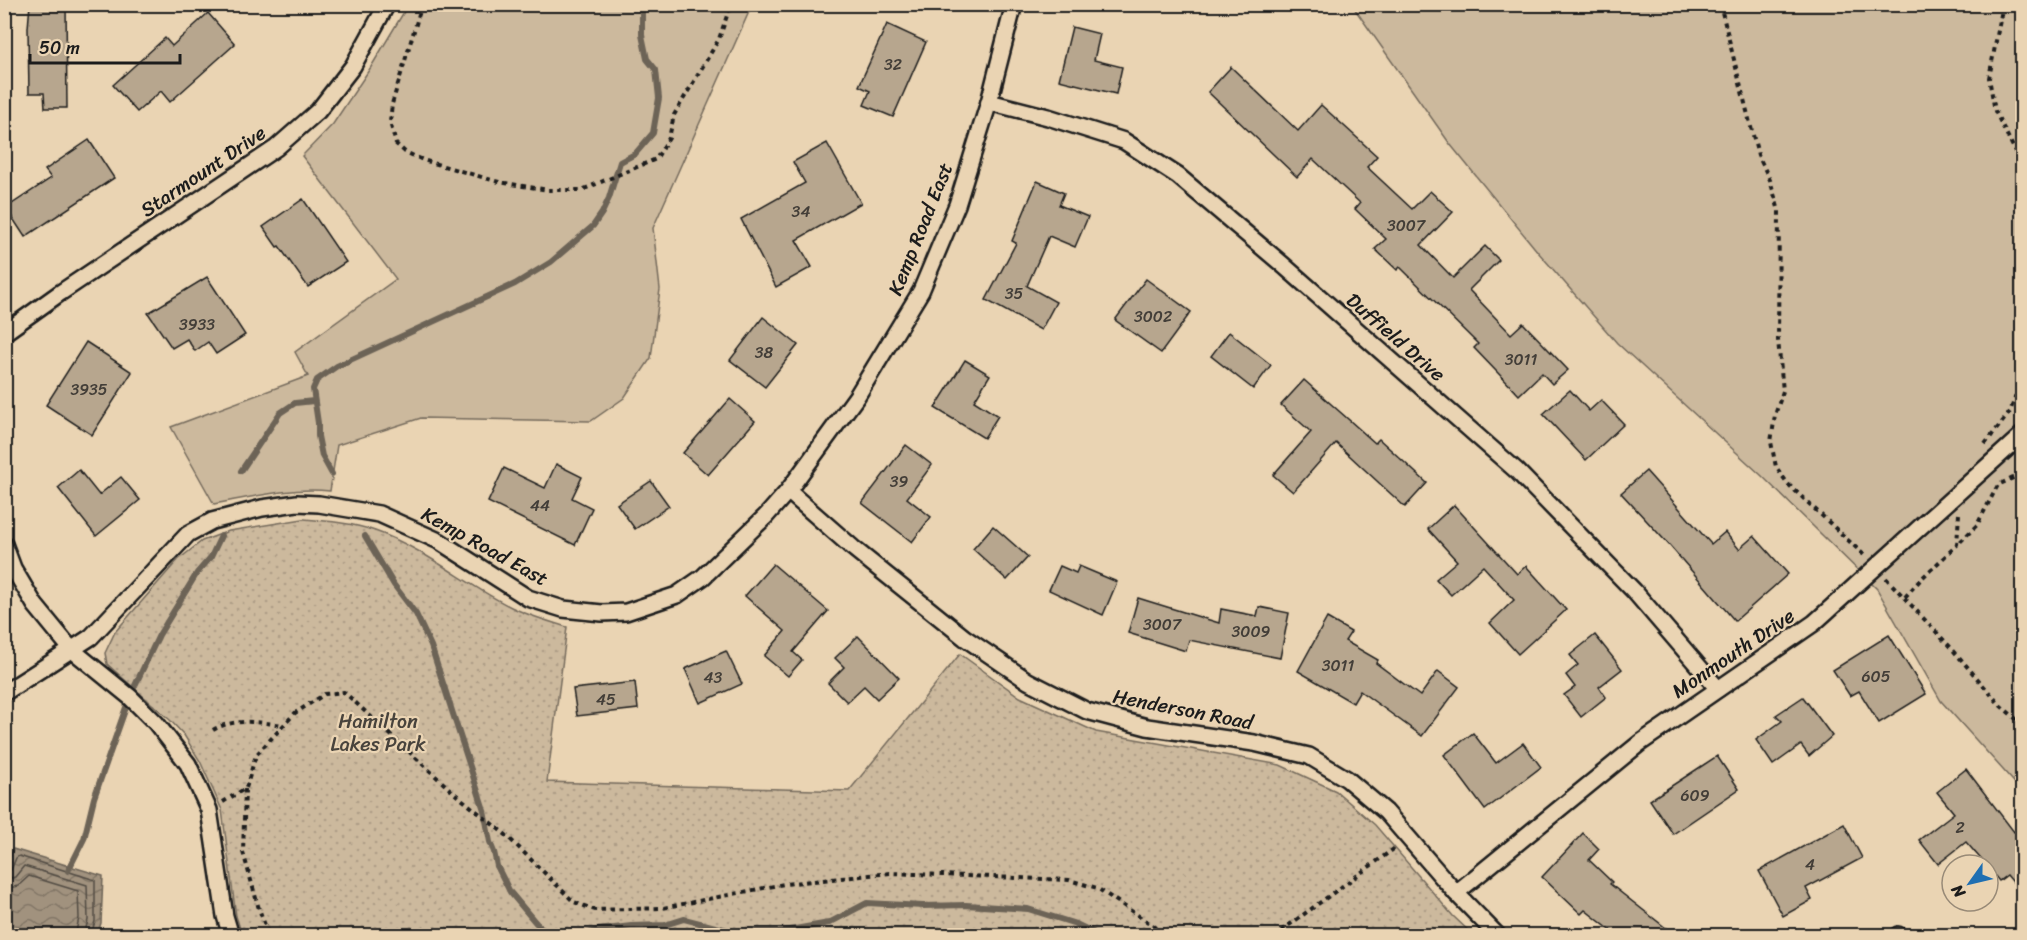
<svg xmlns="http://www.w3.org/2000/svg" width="2027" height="940" font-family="Sriracha,sans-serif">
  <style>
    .grass { fill: #ccb99d; stroke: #746a5c; stroke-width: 1.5 }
    .park { fill: url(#park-dots); stroke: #746a5c; stroke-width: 1.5 }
    .water { fill: url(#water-waves); stroke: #6c6357; stroke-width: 1.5 }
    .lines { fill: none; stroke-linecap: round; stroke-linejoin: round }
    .shore { stroke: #514b43; stroke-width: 1.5 }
    .stream { stroke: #6c6357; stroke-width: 6 }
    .building { fill: #b7a68e; stroke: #1c1c1c; stroke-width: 1.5 }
    .minor-casing { stroke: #1c1c1c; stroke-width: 20 }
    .path { stroke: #1c1c1c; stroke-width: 4; stroke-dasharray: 4.5 4.5; stroke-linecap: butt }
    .minor { stroke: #ead4b3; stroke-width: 15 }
    .labels { text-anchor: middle; stroke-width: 4.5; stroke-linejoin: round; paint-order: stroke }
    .number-label { font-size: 16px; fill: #433e38 }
    .street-label { font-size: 20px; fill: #1c1c1c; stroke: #ead4b3 }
    .park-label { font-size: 20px; fill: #48433c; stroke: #ead4b3 }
  </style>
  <defs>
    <pattern id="park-dots" width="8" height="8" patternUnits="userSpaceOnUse" patternTransform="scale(1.5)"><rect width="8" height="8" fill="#ccb99d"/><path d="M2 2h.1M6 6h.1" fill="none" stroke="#af9e87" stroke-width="1.8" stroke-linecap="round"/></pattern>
    <pattern id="water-waves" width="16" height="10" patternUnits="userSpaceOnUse" patternTransform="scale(1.5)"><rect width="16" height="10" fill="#a1927e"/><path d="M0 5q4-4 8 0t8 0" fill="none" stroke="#827666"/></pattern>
  </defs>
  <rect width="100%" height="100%" fill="#ead4b3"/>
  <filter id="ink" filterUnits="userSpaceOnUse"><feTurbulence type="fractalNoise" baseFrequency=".0167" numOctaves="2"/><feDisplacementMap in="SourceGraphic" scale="12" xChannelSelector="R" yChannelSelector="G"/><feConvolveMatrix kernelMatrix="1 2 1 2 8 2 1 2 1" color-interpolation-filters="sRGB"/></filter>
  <g filter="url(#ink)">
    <g class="grass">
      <path d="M 408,5 L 752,5 L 653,228 L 660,289 L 651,358 L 624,398 L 591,421 L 421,418 L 337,445 L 330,491 C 291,487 252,497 214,504 L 171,427 L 308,376 L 295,352 L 396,279 L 302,156 L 333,124 L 371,67 Z"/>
      <path d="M 1352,5 L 2022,5 L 2022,791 L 1941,701 L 1877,589 L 1761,475 L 1617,343 L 1538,252 L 1450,144 Z"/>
    </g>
    <path class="park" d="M 303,519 C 327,521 352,523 375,531 C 424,548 465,584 511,607 C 529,616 548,621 567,627 L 547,782 L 849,791 L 960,654 L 1020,697 L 1096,732 L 1280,765 L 1336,791 L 1375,825 L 1453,916 L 1473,935 L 242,935 L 236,916 L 222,810 L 200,761 L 184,735 L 170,720 L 107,664 L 105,653 L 115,632 L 178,560 L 202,541 L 229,531 Z"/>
    <path class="water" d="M 13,849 L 103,876 L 101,923 L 97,935 L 5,935 L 5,874 Z"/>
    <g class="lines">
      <g class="shore">
        <path d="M 4,872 L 11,870 L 16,858 L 19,856 L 95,880 L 95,921 L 91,936"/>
        <path d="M 4,880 L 15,877 L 24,866 L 87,885 L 88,920 L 84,936"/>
        <path d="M 4,889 L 18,886 L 29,876 L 78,891 L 79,918 L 75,936"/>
      </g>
      <g class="stream">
        <path d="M 241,471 L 280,413 L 295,403 L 314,401"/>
        <path d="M 332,474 L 322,456 L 318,436 L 318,423 L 313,389 L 317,380 L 337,366 L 515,284 L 551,262 L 593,226 L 602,213 L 609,198 L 620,162 L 635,154 L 653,133 L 659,98 L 656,70 L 647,59 L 642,35 L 642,4"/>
        <path d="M 365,536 L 394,585 L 416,614 L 431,646 L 484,810 L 490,842 L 494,852 L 497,866 L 510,892 L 536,923 L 546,932 L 585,934 L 598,930 L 631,926 L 665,925 L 684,919 L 735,932 L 778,932 L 829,923 L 867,903 L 923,906 L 966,905 L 1028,909 L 1076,924 L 1101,936"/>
        <path d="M 68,871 L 84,839 L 94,798 L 130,696 L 159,635 L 197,573 L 211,557 L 221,536"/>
      </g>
    </g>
    <g class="building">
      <path d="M 30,4 L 66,4 L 67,108 L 45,108 L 44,93 L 29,93 L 28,28 Z"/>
      <path d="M 208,13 L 235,44 L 170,102 L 161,91 L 137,112 L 113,85 L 165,38 L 172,46 Z"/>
      <path d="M 887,24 L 926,42 L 893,117 L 864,105 L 870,91 L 859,86 Z"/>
      <path d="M 1072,27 L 1100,34 L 1094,60 L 1122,67 L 1116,94 L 1059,80 Z"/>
      <path d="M 1231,67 L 1298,131 L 1321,105 L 1377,156 L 1367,167 L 1412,209 L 1430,191 L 1453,212 L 1421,245 L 1453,278 L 1485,246 L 1499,260 L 1469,290 L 1511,334 L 1523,323 L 1568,370 L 1552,384 L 1542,373 L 1519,395 L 1474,348 L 1478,344 L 1400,267 L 1397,270 L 1375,249 L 1386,239 L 1355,209 L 1360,203 L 1313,159 L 1297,177 L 1208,92 Z"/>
      <path d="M 89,140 L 114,178 L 25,237 L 6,208 L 51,178 L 45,170 Z"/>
      <path d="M 827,143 L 861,203 L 796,240 L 812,267 L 776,287 L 741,219 L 805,183 L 793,162 Z"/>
      <path d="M 1037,181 L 1064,193 L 1059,205 L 1088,217 L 1075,247 L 1049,236 L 1027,286 L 1056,302 L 1041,330 L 986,300 L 1016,243 L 1012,241 Z"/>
      <path d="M 303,199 L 346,262 L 308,287 L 279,246 L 277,247 L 263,227 Z"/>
      <path d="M 207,277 L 245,335 L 216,354 L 208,342 L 195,351 L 187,339 L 172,348 L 148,313 Z"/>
      <path d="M 1146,279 L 1191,312 L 1161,353 L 1115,320 Z"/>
      <path d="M 763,317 L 798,345 L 765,387 L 730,360 Z"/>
      <path d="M 1229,332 L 1271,365 L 1253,389 L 1211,356 Z"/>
      <path d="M 86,342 L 132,372 L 92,435 L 46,405 Z"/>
      <path d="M 965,360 L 990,375 L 974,401 L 998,416 L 984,438 L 935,408 Z"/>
      <path d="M 1304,380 L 1375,443 L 1379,439 L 1427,483 L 1405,507 L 1336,443 L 1293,492 L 1273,475 L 1311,432 L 1281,405 Z"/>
      <path d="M 1570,390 L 1589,411 L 1601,400 L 1624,424 L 1586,460 L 1543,414 Z"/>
      <path d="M 730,399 L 755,421 L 708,475 L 683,453 Z"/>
      <path d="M 906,445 L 932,465 L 907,498 L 931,517 L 912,542 L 862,503 Z"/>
      <path d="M 556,464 L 582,477 L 572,498 L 592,508 L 575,545 L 488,502 L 504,468 L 545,488 Z"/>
      <path d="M 79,470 L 99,495 L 121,477 L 140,500 L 96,536 L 58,488 Z"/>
      <path d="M 1646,471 L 1711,544 L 1725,532 L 1739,549 L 1754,536 L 1788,574 L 1735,621 L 1670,546 L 1621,493 Z"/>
      <path d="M 651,481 L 669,506 L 635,529 L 617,504 Z"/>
      <path d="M 1454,505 L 1517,574 L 1526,566 L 1566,610 L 1518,654 L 1490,623 L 1514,600 L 1483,566 L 1451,595 L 1436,579 L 1457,561 L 1428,529 Z"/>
      <path d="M 993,526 L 1028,557 L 1007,580 L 973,549 Z"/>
      <path d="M 773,564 L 828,611 L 793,652 L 802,660 L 788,676 L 764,656 L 785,631 L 745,596 Z"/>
      <path d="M 1060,566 L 1076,573 L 1079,566 L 1117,582 L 1103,615 L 1049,590 Z"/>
      <path d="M 1138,598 L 1219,623 L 1221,609 L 1257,616 L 1259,607 L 1289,613 L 1280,658 L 1189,640 L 1186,651 L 1128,633 Z"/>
      <path d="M 1327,618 L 1351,632 L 1345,641 L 1378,660 L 1376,663 L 1420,696 L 1438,671 L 1459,687 L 1422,736 L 1360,691 L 1353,703 L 1298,671 Z"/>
      <path d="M 1595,635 L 1622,669 L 1599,687 L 1606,697 L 1581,717 L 1564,695 L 1575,687 L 1566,675 L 1578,665 L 1570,655 Z"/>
      <path d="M 1889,635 L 1926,694 L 1879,723 L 1859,691 L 1850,696 L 1833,670 Z"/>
      <path d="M 858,636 L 899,678 L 877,699 L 864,686 L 847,702 L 828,683 L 844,667 L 835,658 Z"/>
      <path d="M 726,651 L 742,684 L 700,703 L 685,669 Z"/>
      <path d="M 635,682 L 638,709 L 577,716 L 573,689 Z"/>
      <path d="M 1803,697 L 1832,736 L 1809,756 L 1801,745 L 1773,765 L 1756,740 L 1782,721 L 1776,715 Z"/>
      <path d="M 1473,733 L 1496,763 L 1523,743 L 1541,767 L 1485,810 L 1444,755 Z"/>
      <path d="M 1717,756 L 1739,789 L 1673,834 L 1650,800 Z"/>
      <path d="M 1966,769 L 2014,832 L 2022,825 L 2022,893 L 2007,875 L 1999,881 L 1988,868 L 1988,865 L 1986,865 L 1966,842 L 1938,864 L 1919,840 L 1954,813 L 1937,792 Z"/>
      <path d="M 1844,824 L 1862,858 L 1806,888 L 1812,900 L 1783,916 L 1759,871 Z"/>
      <path d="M 1583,833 L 1599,849 L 1589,860 L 1612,882 L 1610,884 L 1676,936 L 1618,936 L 1585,910 L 1581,914 L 1542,877 Z"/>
    </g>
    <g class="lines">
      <defs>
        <g id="minor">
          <path d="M 989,102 L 1048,117 L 1124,141 L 1178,176 L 1282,264 L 1517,471 L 1634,591 L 1718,689"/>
          <path d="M 4,333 L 60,293 L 276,148 L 318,111 L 353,66 L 387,4"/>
          <path d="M 788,491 L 853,548 L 965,638 L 1028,681 L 1087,711 L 1147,727 L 1254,743 L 1309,756 L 1347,779 L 1386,812 L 1456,893 L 1498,936"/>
          <path d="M 4,544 L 13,568 L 35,605 L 71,649 L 130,697 L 156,723 L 188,764 L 209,810 L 225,916 L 231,936"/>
          <path d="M 4,693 L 91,637 L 188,534 L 212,521 L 262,508 L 297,503 L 319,504 L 379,514 L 439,541 L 528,598 L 563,609 L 602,613 L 626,612 L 677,595 L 703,577 L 766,516 L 788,491 L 857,396 L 921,291 L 957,205 L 989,102 L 1014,4"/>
          <path d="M 1456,893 L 1640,743 L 1814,623 L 2022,435"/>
          <path d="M 1897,936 L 1898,935"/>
        </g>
      </defs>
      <use href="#minor" class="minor-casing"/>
      <g class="path">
        <path d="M 422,4 L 392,104 L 390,122 L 396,144 L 405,152 L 423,160 L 499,182 L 548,190 L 582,190 L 656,159 L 669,138 L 674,115 L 719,39 L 731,4"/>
        <path d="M 1720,4 L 1758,155 L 1770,180 L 1779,211 L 1778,340 L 1783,391 L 1775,415 L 1771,442 L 1776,467 L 1788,484 L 1864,555"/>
        <path d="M 2003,4 L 1989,78 L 1995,111 L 2022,165"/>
        <path d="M 1985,444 L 2010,412 L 2022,378"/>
        <path d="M 1959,514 L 1957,545 L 1977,525 L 1998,485 L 2022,474"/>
        <path d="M 1886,578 L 1953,650 L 2000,705 L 2022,724"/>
        <path d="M 1905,597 L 1921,579 L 1957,545"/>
        <path d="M 213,730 C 233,718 260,722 282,725"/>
        <path d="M 245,789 L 243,852 L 259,909 L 269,936"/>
        <path d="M 223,802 L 246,788 L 256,755 L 295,713 L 325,694 L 344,692 L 454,793 L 506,835 L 574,902 L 595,910 L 663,908 L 784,884 L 890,873 L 1069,880 L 1097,888 L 1169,936"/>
        <path d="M 1274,936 L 1395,848"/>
      </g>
      <use href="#minor" class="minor"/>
    </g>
  </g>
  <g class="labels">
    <g class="number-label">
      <text x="893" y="70">32</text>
      <text x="801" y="217">34</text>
      <text x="1406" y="231">3007</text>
      <text x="1014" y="299">35</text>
      <text x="1153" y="322">3002</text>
      <text x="197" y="330">3933</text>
      <text x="764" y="358">38</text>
      <text x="1521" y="365">3011</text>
      <text x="89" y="395">3935</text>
      <text x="899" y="487">39</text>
      <text x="540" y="511">44</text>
      <text x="1162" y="630">3007</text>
      <text x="1251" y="637">3009</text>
      <text x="1338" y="671">3011</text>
      <text x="1876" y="682">605</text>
      <text x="713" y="683">43</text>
      <text x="606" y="705">45</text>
      <text x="1695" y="801">609</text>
      <text x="1960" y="833">2</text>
      <text x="1810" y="870">4</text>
    </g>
    <g class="street-label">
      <text transform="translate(203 171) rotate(-34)" y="7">Starmount Drive</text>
      <text transform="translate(920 229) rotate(-68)" y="7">Kemp Road East</text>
      <text transform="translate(1396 337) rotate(41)" y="7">Duffield Drive</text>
      <text transform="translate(485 546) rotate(29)" y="7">Kemp Road East</text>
      <text transform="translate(1733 653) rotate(-34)" y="7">Monmouth Drive</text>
      <text transform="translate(1183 709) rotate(11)" y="7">Henderson Road</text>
    </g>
    <g class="park-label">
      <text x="378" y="728">Hamilton<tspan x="378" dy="23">Lakes Park</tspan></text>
    </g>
  </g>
  <rect width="2027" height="940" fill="none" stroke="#ead4b3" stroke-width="24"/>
  <rect x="12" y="12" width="2003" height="916" fill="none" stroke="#1c1c1c" stroke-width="2" filter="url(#ink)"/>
  <g transform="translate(1970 883) rotate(236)"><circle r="28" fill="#ead4b3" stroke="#988a77" stroke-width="1.5"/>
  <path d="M0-4.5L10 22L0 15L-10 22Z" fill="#1f6fb2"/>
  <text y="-9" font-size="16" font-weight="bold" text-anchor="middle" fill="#1c1c1c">N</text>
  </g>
  <path d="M30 54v9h150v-9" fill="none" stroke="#1c1c1c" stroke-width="3"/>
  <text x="39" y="54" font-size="18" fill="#1c1c1c" stroke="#ead4b3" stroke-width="4.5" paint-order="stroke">50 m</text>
</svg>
